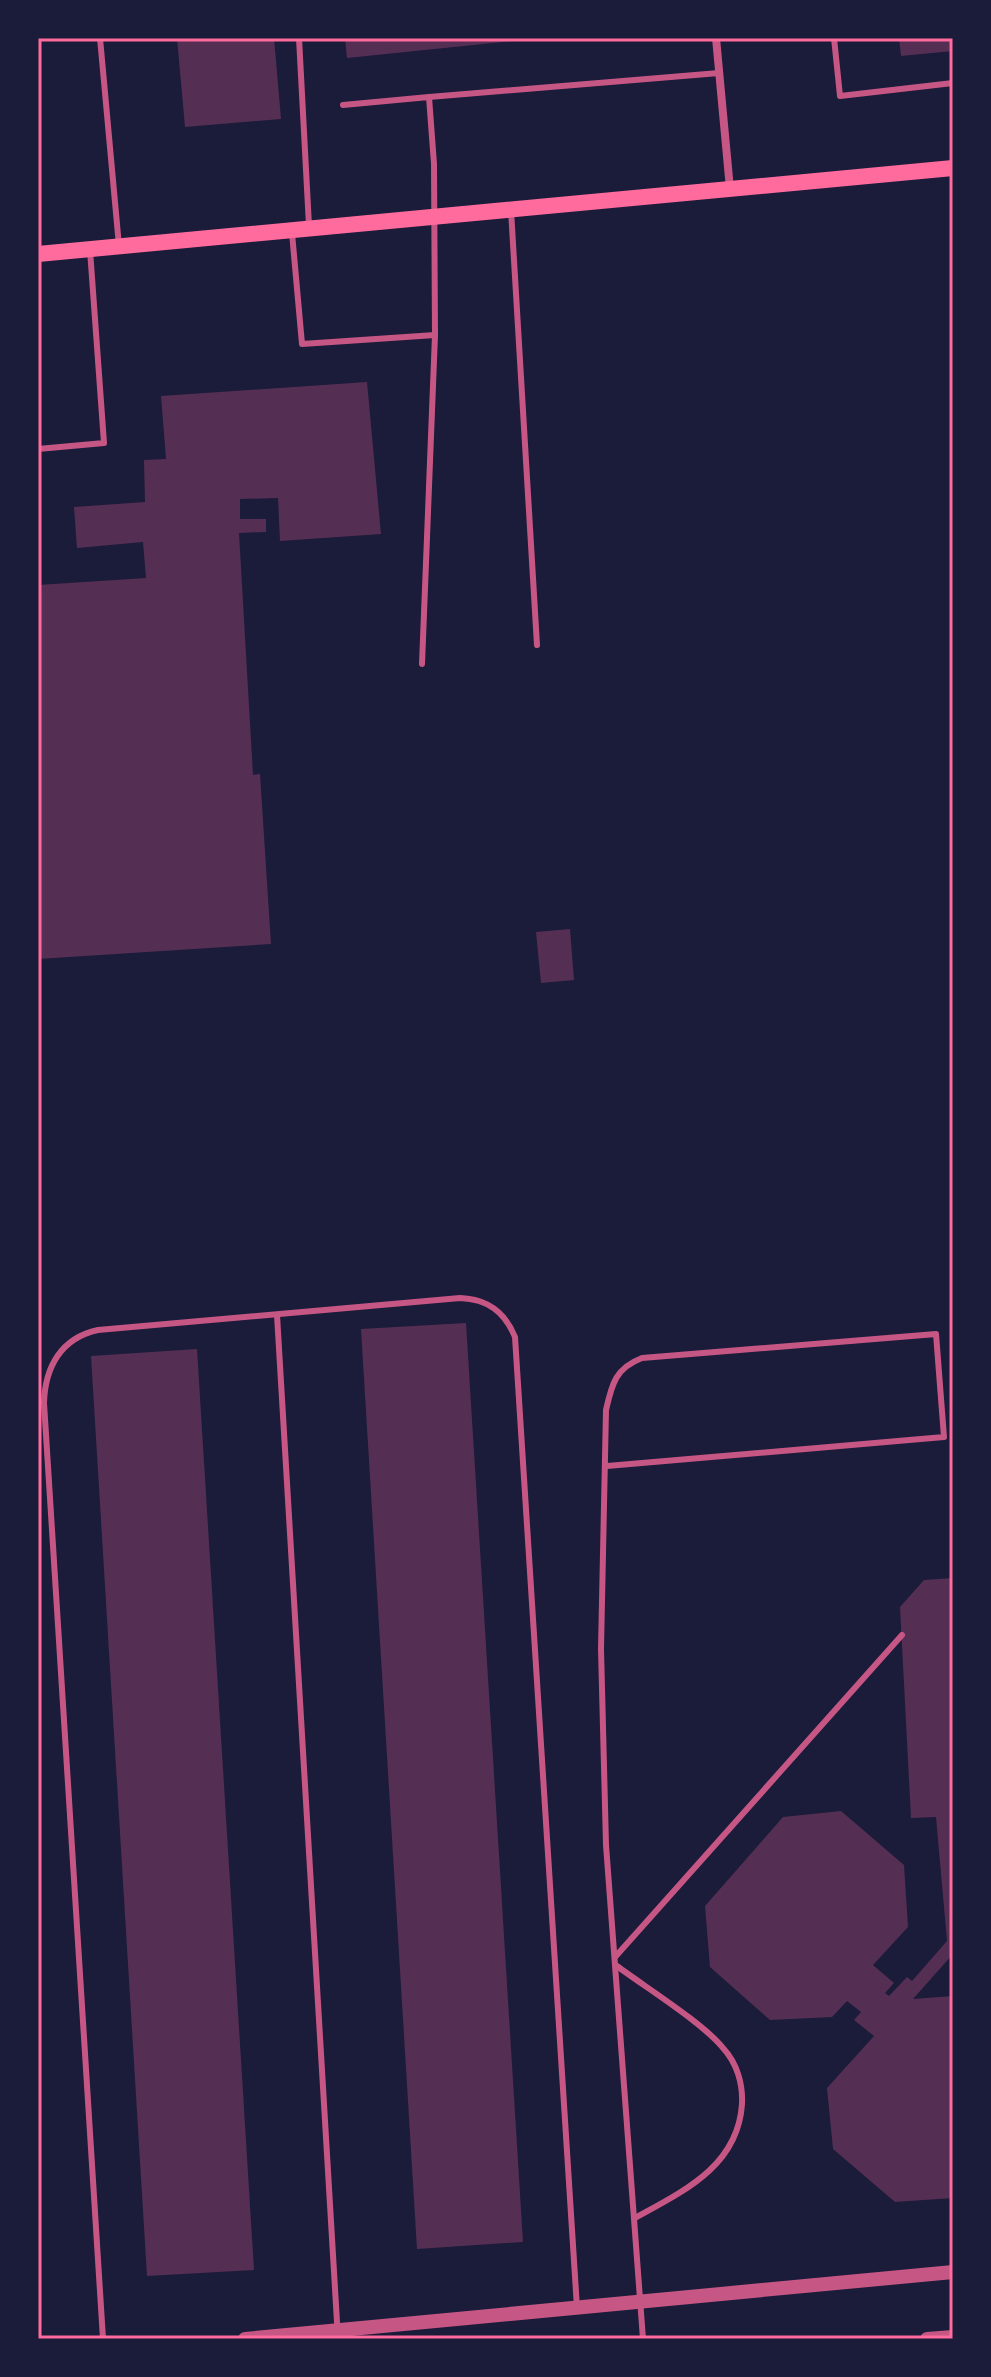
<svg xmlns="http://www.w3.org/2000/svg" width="991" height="2377" font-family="Roboto,sans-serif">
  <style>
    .building { fill: #542f53 }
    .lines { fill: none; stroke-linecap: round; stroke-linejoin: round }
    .service { stroke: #c65784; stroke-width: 6 }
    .minor { stroke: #c65784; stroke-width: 8 }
    .tertiary { stroke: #c65784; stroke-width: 14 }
    .secondary { stroke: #ff6b9d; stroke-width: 16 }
    .neatline { fill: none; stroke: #ff6b9d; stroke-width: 3 }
  </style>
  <rect width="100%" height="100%" fill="#1b1b3a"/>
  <g class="building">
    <path d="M 177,38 L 274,38 L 281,119 L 185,127 Z"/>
    <path d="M 345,38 L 522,38 L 522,40 L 347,58 Z"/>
    <path d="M 899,38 L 953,38 L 953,51 L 901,56 Z"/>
    <path d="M 367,382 L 381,534 L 280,541 L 278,498 L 240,499 L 240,519 L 266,519 L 266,532 L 239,533 L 253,775 L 260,774 L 271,944 L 38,959 L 38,585 L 146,578 L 143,542 L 77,548 L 74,507 L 145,502 L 144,460 L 166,459 L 161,396 Z"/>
    <path d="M 570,929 L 574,980 L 541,983 L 536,932 Z"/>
    <path d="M 466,1323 L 523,2242 L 417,2249 L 361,1329 Z"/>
    <path d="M 197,1349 L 254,2270 L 147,2276 L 91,1356 Z"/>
    <path d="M 953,1578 L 953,1954 L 913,1999 L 953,1996 L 953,2198 L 895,2202 L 833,2149 L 827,2088 L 874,2036 L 854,2020 L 861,2012 L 847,2001 L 832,2017 L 770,2020 L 710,1967 L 705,1906 L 783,1817 L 841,1811 L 904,1865 L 908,1927 L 873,1965 L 894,1983 L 885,1993 L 889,1996 L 907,1977 L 912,1981 L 947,1941 L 936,1817 L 911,1818 L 900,1607 L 924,1580 Z"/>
  </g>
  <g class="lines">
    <g class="service">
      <path d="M 100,38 L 119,246"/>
      <path d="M 299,38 L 309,226"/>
      <path d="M 834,38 L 840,96 L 953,83"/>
      <path d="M 429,97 L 719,73"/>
      <path d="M 511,210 L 537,645"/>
      <path d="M 292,233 L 302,344 L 435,335 L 434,164 L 429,97 L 343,105"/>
      <path d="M 38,449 L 104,443 L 90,250"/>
      <path d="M 422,664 L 435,335"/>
      <path d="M 277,1315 L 338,2339"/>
      <path d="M 607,1466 L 944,1437 L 936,1334 L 642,1358 C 616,1368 612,1383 606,1410 L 601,1649 L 606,1845 L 643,2339"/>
      <path d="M 616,1956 L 902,1635"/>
      <path d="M 617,1966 C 645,1987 703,2023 723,2048 C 737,2063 743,2084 742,2104 C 738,2166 684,2191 635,2218"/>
      <path d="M 103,2339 L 44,1403 C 45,1367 61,1338 98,1330 L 460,1298 C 488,1299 505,1312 515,1337 L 577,2308"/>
    </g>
    <path class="minor" d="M 716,38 L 730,189"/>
    <g class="tertiary">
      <path d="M 245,2339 L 953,2272"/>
      <path d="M 927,2339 L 953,2337"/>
    </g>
    <path class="secondary" d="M 38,254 L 953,168"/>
  </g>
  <rect width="991" height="2377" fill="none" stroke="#1b1b3a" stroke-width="80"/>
  <rect x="40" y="40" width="911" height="2297" class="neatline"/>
</svg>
